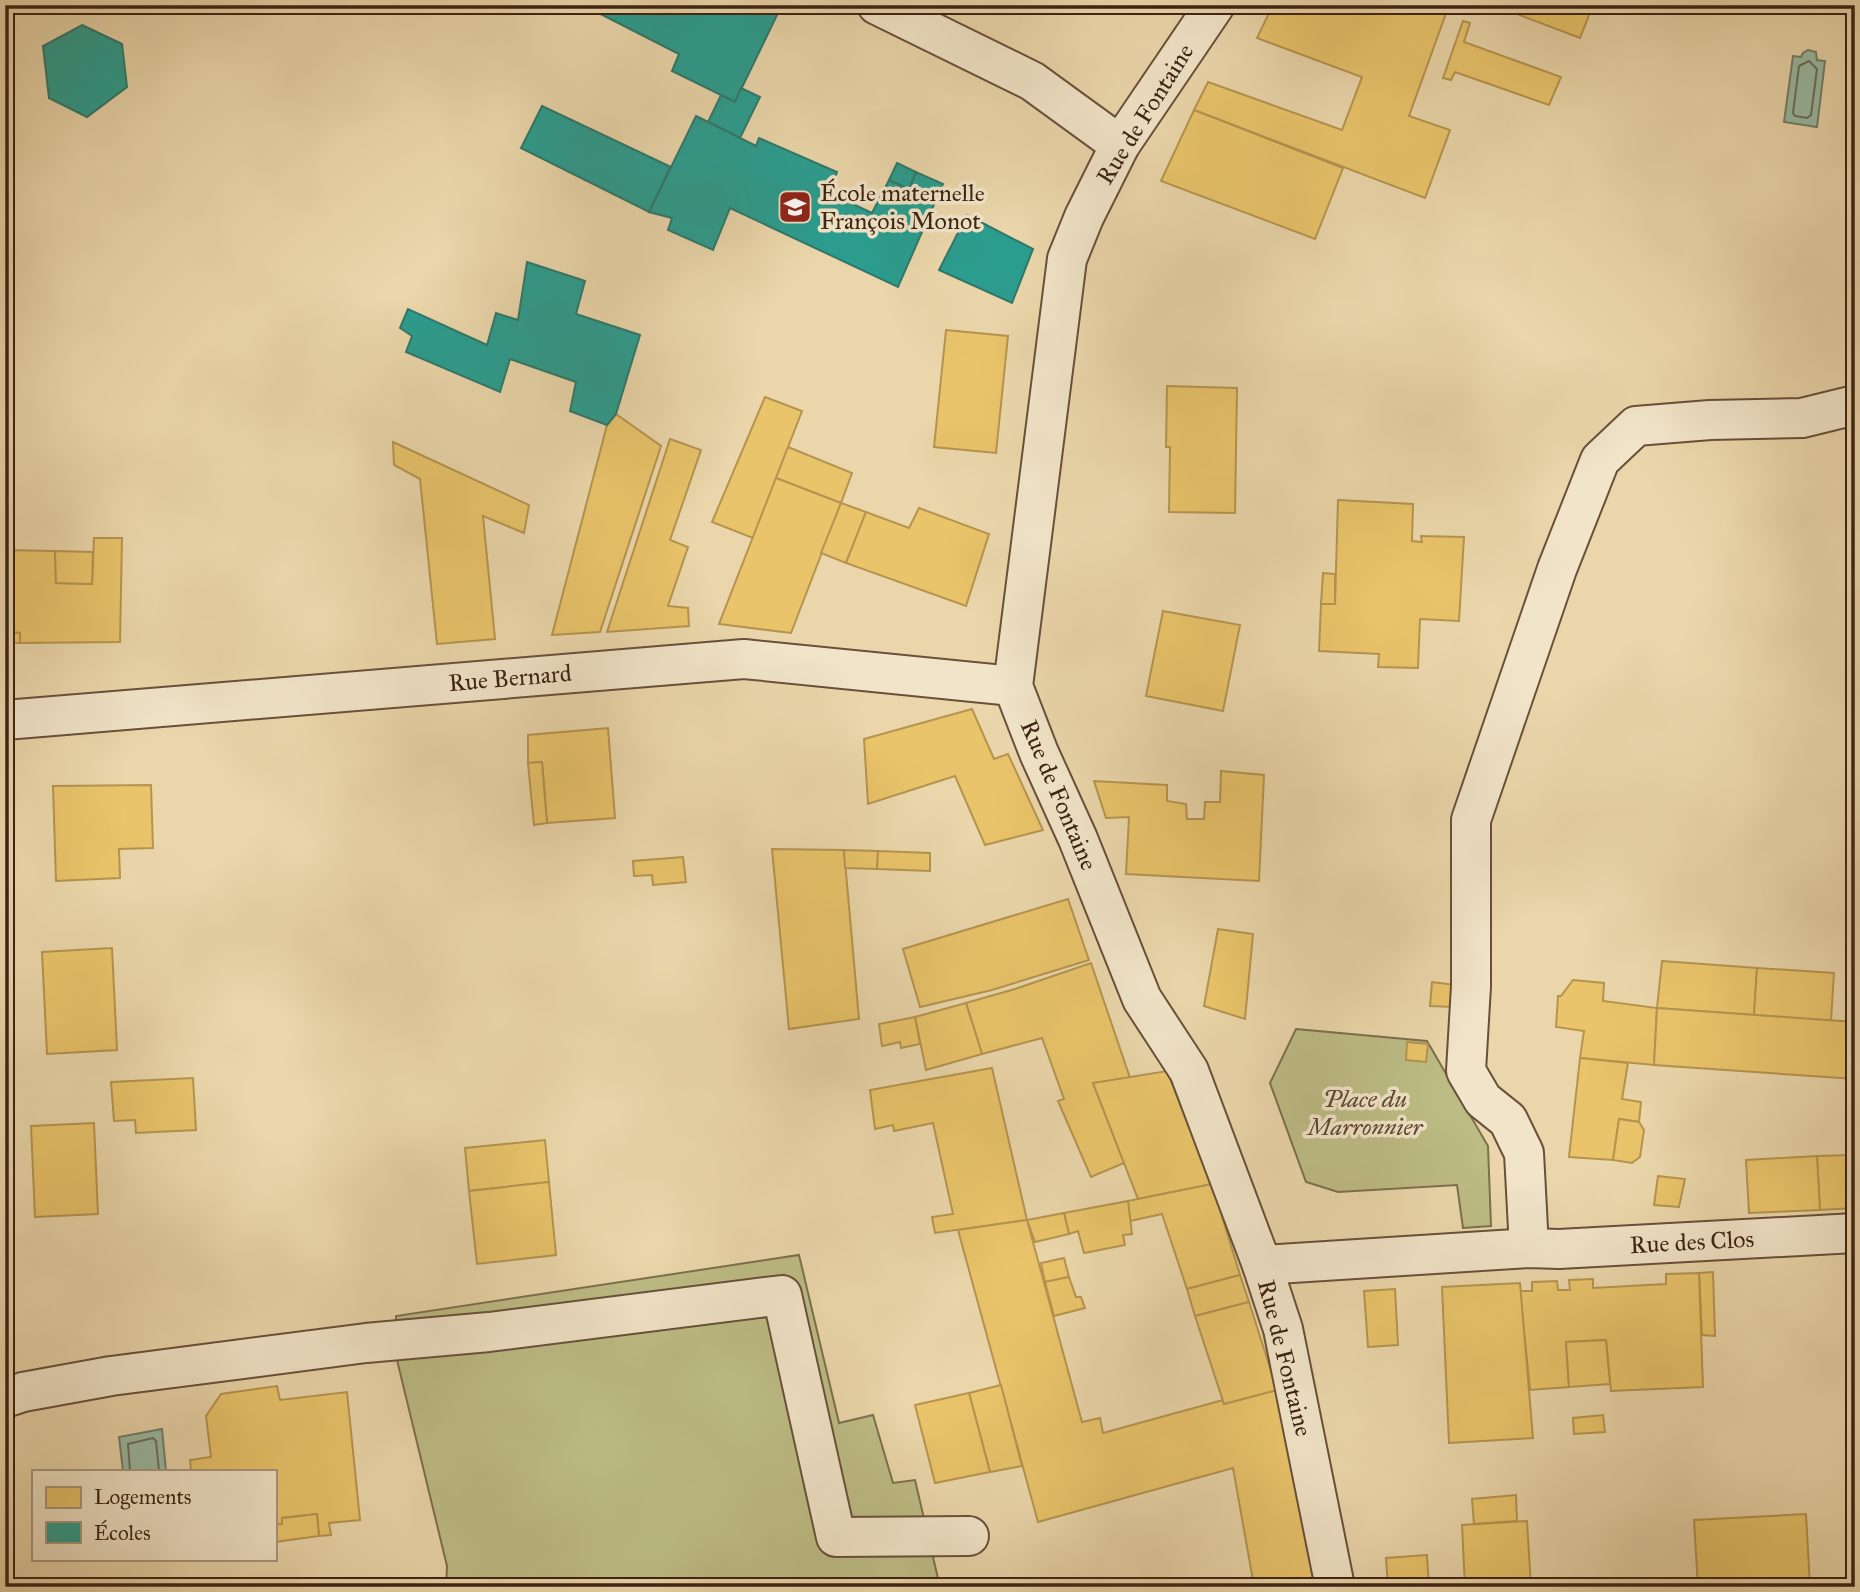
<svg xmlns="http://www.w3.org/2000/svg" width="1860" height="1592" font-family="'IM FELL Great Primer',serif">
  <style>
    .green { fill: #bdbc85; stroke: #7c704d; stroke-width: 2 }
    .water { fill: #99baa3; stroke: #747e6a; stroke-width: 2 }
    .homes { fill: #e9c46a; stroke: #b59450; stroke-width: 2 }
    .schools { fill: #2a9d8f; stroke: #2f786a; stroke-width: 2 }
    .lines { fill: none; stroke-linecap: round; stroke-linejoin: round }
    .shore { stroke: #6a6e5c; stroke-width: 2 }
    .minor-casing { stroke: #68503a; stroke-width: 42 }
    .minor { stroke: #f1e4c8; stroke-width: 38 }
    .labels { text-anchor: middle; stroke-width: 7; stroke-linejoin: round; paint-order: stroke }
    .street-label { font-size: 24px; fill: #3c2315; stroke: #f1e4c8 }
    .poi-label { font-size: 24px; fill: #3c2315; stroke: #f1e4c8; text-anchor: start }
    .park-label { font-size: 24px; font-style: italic; fill: #5c4931; stroke: #f1e4c8 }
  </style>
  <rect width="100%" height="100%" fill="#ead6aa"/>
  <filter id="stains"><feTurbulence type="fractalNoise" baseFrequency=".00286" numOctaves="4"/><feColorMatrix values="0 0 0 0 .2 0 0 0 0 .09 0 0 0 0 .02 0 0 0 .5 -.17"/></filter>
  <radialGradient id="worn" r=".72"><stop offset=".6" stop-color="#630" stop-opacity="0"/><stop offset="1" stop-color="#630" stop-opacity=".3"/></radialGradient>
  <g class="green">
    <path d="M 1296,1029 L 1427,1041 L 1488,1146 L 1491,1226 L 1463,1228 L 1457,1185 L 1338,1192 L 1306,1182 L 1270,1083 Z"/>
    <path d="M 799,1255 L 839,1423 L 873,1415 L 893,1483 L 915,1480 L 940,1587 L 446,1587 L 447,1566 L 396,1356 L 396,1316 Z"/>
  </g>
  <g class="water">
    <path d="M 1808,50 L 1816,52 L 1817,60 L 1825,61 L 1817,127 L 1784,122 L 1793,56 L 1801,57 L 1803,53 Z"/>
    <path d="M 162,1429 L 166,1471 L 123,1471 L 119,1437 Z"/>
  </g>
  <g class="homes">
    <path d="M 1273,5 L 1449,5 L 1409,116 L 1450,130 L 1425,198 L 1194,110 L 1208,82 L 1342,130 L 1362,77 L 1257,38 Z"/>
    <path d="M 1511,5 L 1593,5 L 1580,38 L 1509,11 Z"/>
    <path d="M 1463,21 L 1470,23 L 1464,42 L 1561,77 L 1549,105 L 1455,72 L 1451,80 L 1443,78 Z"/>
    <path d="M 1194,110 L 1343,168 L 1315,239 L 1161,181 Z"/>
    <path d="M 946,330 L 1008,336 L 996,453 L 934,447 Z"/>
    <path d="M 1167,386 L 1237,388 L 1235,513 L 1169,512 L 1170,447 L 1166,447 Z"/>
    <path d="M 765,397 L 802,411 L 753,538 L 712,522 Z"/>
    <path d="M 616,414 L 661,446 L 600,632 L 552,635 L 607,425 Z"/>
    <path d="M 670,439 L 701,450 L 670,540 L 688,547 L 668,606 L 688,608 L 689,626 L 607,632 Z"/>
    <path d="M 393,442 L 529,505 L 524,533 L 483,516 L 495,639 L 437,644 L 420,479 L 394,465 Z"/>
    <path d="M 788,447 L 852,473 L 841,503 L 776,478 Z"/>
    <path d="M 776,478 L 841,503 L 791,633 L 719,624 Z"/>
    <path d="M 1338,500 L 1413,504 L 1412,541 L 1422,542 L 1421,536 L 1464,537 L 1459,621 L 1420,619 L 1418,668 L 1378,667 L 1379,654 L 1319,651 L 1321,604 L 1335,604 Z"/>
    <path d="M 841,503 L 866,512 L 846,563 L 821,553 Z"/>
    <path d="M 919,508 L 989,534 L 966,606 L 846,563 L 866,512 L 909,528 Z"/>
    <path d="M 94,538 L 122,538 L 120,642 L 20,643 L 20,633 L 5,632 L 5,550 L 55,551 L 56,583 L 92,584 Z"/>
    <path d="M 55,551 L 93,552 L 92,584 L 56,583 Z"/>
    <path d="M 1323,573 L 1335,574 L 1335,604 L 1321,604 Z"/>
    <path d="M 1163,611 L 1240,625 L 1223,711 L 1146,696 Z"/>
    <path d="M 5,632 L 20,633 L 20,643 L 5,642 Z"/>
    <path d="M 972,709 L 994,759 L 1008,754 L 1043,830 L 985,845 L 955,776 L 868,804 L 864,739 Z"/>
    <path d="M 608,728 L 615,818 L 547,823 L 542,762 L 528,763 L 528,735 Z"/>
    <path d="M 542,762 L 547,823 L 534,825 L 528,763 Z"/>
    <path d="M 1221,771 L 1264,775 L 1259,881 L 1126,874 L 1129,817 L 1106,818 L 1094,781 L 1167,785 L 1167,801 L 1186,804 L 1187,819 L 1204,819 L 1205,802 L 1220,802 Z"/>
    <path d="M 151,785 L 153,848 L 119,849 L 120,878 L 56,881 L 53,786 Z"/>
    <path d="M 772,849 L 844,850 L 859,1019 L 789,1029 Z"/>
    <path d="M 844,850 L 878,851 L 877,869 L 845,868 Z"/>
    <path d="M 878,851 L 930,853 L 930,871 L 877,869 Z"/>
    <path d="M 683,857 L 686,882 L 653,885 L 652,875 L 634,876 L 633,861 Z"/>
    <path d="M 1068,899 L 1089,960 L 992,990 L 920,1007 L 903,949 Z"/>
    <path d="M 1218,929 L 1253,934 L 1245,1019 L 1204,1006 Z"/>
    <path d="M 112,948 L 117,1050 L 47,1054 L 42,952 Z"/>
    <path d="M 1662,961 L 1757,968 L 1754,1015 L 1657,1008 Z"/>
    <path d="M 1091,963 L 1130,1078 L 1093,1083 L 1124,1163 L 1091,1177 L 1058,1101 L 1064,1099 L 1042,1038 L 982,1054 L 966,1003 L 1015,989 Z"/>
    <path d="M 1757,968 L 1834,973 L 1831,1021 L 1754,1015 Z"/>
    <path d="M 1573,980 L 1604,983 L 1603,1001 L 1657,1008 L 1654,1065 L 1580,1058 L 1584,1031 L 1556,1027 L 1558,996 L 1561,996 Z"/>
    <path d="M 1432,982 L 1456,985 L 1454,1007 L 1430,1006 Z"/>
    <path d="M 966,1003 L 982,1054 L 926,1070 L 915,1017 Z"/>
    <path d="M 1657,1008 L 1855,1022 L 1855,1079 L 1654,1065 Z"/>
    <path d="M 915,1017 L 920,1044 L 901,1048 L 900,1042 L 882,1046 L 879,1024 Z"/>
    <path d="M 1407,1042 L 1428,1044 L 1426,1062 L 1406,1060 Z"/>
    <path d="M 1580,1058 L 1628,1063 L 1622,1099 L 1641,1102 L 1639,1122 L 1619,1119 L 1613,1160 L 1569,1157 Z"/>
    <path d="M 992,1068 L 1027,1220 L 935,1233 L 932,1217 L 953,1214 L 933,1123 L 894,1131 L 893,1125 L 875,1129 L 870,1090 Z"/>
    <path d="M 1167,1071 L 1212,1184 L 1138,1199 L 1093,1083 Z"/>
    <path d="M 193,1078 L 196,1130 L 136,1133 L 135,1120 L 114,1121 L 111,1082 Z"/>
    <path d="M 1619,1119 L 1639,1122 L 1644,1130 L 1640,1157 L 1632,1163 L 1613,1160 Z"/>
    <path d="M 94,1123 L 98,1214 L 35,1217 L 31,1126 Z"/>
    <path d="M 545,1140 L 549,1182 L 469,1191 L 465,1148 Z"/>
    <path d="M 1851,1155 L 1854,1208 L 1820,1210 L 1817,1156 Z"/>
    <path d="M 1817,1156 L 1820,1210 L 1749,1213 L 1746,1160 Z"/>
    <path d="M 1658,1176 L 1685,1179 L 1679,1207 L 1654,1205 Z"/>
    <path d="M 549,1182 L 556,1255 L 477,1264 L 469,1191 Z"/>
    <path d="M 1212,1184 L 1240,1275 L 1187,1289 L 1162,1214 L 1130,1221 L 1128,1201 Z"/>
    <path d="M 1128,1201 L 1132,1234 L 1123,1235 L 1125,1245 L 1084,1253 L 1078,1231 L 1069,1234 L 1064,1213 Z"/>
    <path d="M 1064,1213 L 1069,1234 L 1035,1242 L 1027,1220 Z"/>
    <path d="M 1027,1220 L 1082,1422 L 1100,1418 L 1103,1433 L 1223,1400 L 1224,1404 L 1277,1390 L 1316,1587 L 1249,1587 L 1254,1586 L 1233,1468 L 1038,1522 L 958,1230 Z"/>
    <path d="M 1064,1258 L 1069,1277 L 1045,1282 L 1041,1263 Z"/>
    <path d="M 1713,1272 L 1715,1336 L 1702,1335 L 1699,1273 Z"/>
    <path d="M 1699,1273 L 1703,1387 L 1611,1391 L 1606,1340 L 1566,1342 L 1569,1387 L 1530,1390 L 1520,1291 L 1532,1291 L 1532,1282 L 1557,1281 L 1558,1290 L 1570,1290 L 1569,1280 L 1593,1279 L 1593,1288 L 1666,1284 L 1666,1274 Z"/>
    <path d="M 1240,1275 L 1249,1302 L 1195,1316 L 1187,1289 Z"/>
    <path d="M 1069,1277 L 1076,1297 L 1081,1297 L 1085,1308 L 1054,1316 L 1045,1282 Z"/>
    <path d="M 1520,1283 L 1533,1438 L 1449,1443 L 1442,1287 Z"/>
    <path d="M 1395,1289 L 1398,1345 L 1368,1347 L 1364,1291 Z"/>
    <path d="M 1249,1302 L 1277,1390 L 1224,1404 L 1195,1316 Z"/>
    <path d="M 1606,1340 L 1610,1384 L 1569,1387 L 1566,1342 Z"/>
    <path d="M 1001,1385 L 1022,1466 L 990,1472 L 969,1393 Z"/>
    <path d="M 277,1386 L 280,1400 L 347,1392 L 360,1520 L 329,1523 L 331,1535 L 319,1536 L 317,1514 L 282,1518 L 282,1524 L 275,1525 L 275,1471 L 191,1471 L 190,1460 L 211,1457 L 206,1416 L 221,1394 Z"/>
    <path d="M 969,1393 L 990,1472 L 935,1483 L 915,1405 Z"/>
    <path d="M 1603,1415 L 1605,1432 L 1574,1434 L 1573,1418 Z"/>
    <path d="M 1516,1495 L 1517,1521 L 1474,1524 L 1472,1499 Z"/>
    <path d="M 317,1514 L 319,1536 L 275,1542 L 275,1525 L 282,1524 L 282,1518 Z"/>
    <path d="M 1806,1514 L 1810,1587 L 1698,1587 L 1694,1520 Z"/>
    <path d="M 1527,1521 L 1531,1587 L 1465,1587 L 1462,1525 Z"/>
    <path d="M 1427,1555 L 1429,1587 L 1388,1587 L 1386,1558 Z"/>
    <path d="M 1465,1579 L 1465,1587 L 1429,1587 L 1429,1581 Z"/>
  </g>
  <g class="schools">
    <path d="M 583,5 L 762,5 L 778,13 L 735,102 L 672,71 L 679,54 Z"/>
    <path d="M 82,25 L 122,44 L 127,87 L 87,117 L 49,98 L 43,46 Z"/>
    <path d="M 741,88 L 760,97 L 740,138 L 708,122 L 721,95 L 735,102 Z"/>
    <path d="M 542,106 L 671,167 L 649,212 L 521,148 Z"/>
    <path d="M 696,116 L 756,146 L 759,138 L 837,172 L 829,193 L 872,213 L 889,180 L 909,189 L 916,172 L 943,184 L 898,287 L 730,208 L 713,250 L 668,230 L 672,218 L 649,212 Z"/>
    <path d="M 897,163 L 916,172 L 909,189 L 889,180 Z"/>
    <path d="M 967,215 L 1033,249 L 1012,303 L 939,270 Z"/>
    <path d="M 527,262 L 585,281 L 576,314 L 640,335 L 616,414 L 607,425 L 570,411 L 576,382 L 510,359 L 500,392 L 406,352 L 412,336 L 400,328 L 408,309 L 487,345 L 496,313 L 518,320 Z"/>
  </g>
  <g class="lines">
    <g class="shore">
      <path d="M 1809,61 L 1817,69 L 1811,115 L 1807,118 L 1795,116 L 1793,113 L 1799,66 Z"/>
      <path d="M 130,1471 L 128,1444 L 153,1438 L 156,1441 L 159,1471"/>
    </g>
    <defs>
      <g id="minor">
        <path d="M 877,5 L 1032,81 L 1120,145"/>
        <path d="M 1215,5 L 1120,145 L 1084,217 L 1067,259 L 1013,686 L 1039,753 L 1078,839 L 1142,999 L 1189,1071 L 1262,1265 L 1283,1329 L 1335,1587"/>
        <path d="M 5,720 L 744,659 L 1013,686"/>
        <path d="M 1529,1248 L 1524,1153 L 1508,1120 L 1483,1100 L 1466,1071 L 1471,986 L 1471,820 L 1557,569 L 1600,460 L 1636,426 L 1710,420 L 1802,418 L 1855,405"/>
        <path d="M 1262,1265 L 1529,1248 L 1559,1249 L 1855,1233"/>
        <path d="M 5,1398 L 23,1392 L 111,1376 L 366,1343 L 489,1332 L 782,1295 L 836,1537 L 969,1536"/>
      </g>
    </defs>
    <use href="#minor" class="minor-casing"/>
    <use href="#minor" class="minor"/>
  </g>
  <defs>
    <symbol id="school-square" viewBox="-11 -11 22 22"><rect x="-9" y="-9" width="18" height="18" rx="4" fill="#8f2418" stroke="#f1e4c8"/><path d="M0-5L7-2L0 1L-7-2ZM-4 1L0 2.5L4 1V4Q0 6-4 4Z" fill="#fff"/></symbol>
  </defs>
  <g fill-rule="evenodd">
    <use href="#school-square" x="776" y="188" width="38" height="38"/>
  </g>
  <g class="labels">
    <g class="street-label">
      <text transform="translate(1145 114) rotate(-58)" y="8">Rue de Fontaine</text>
      <text transform="translate(510 678) rotate(-5)" y="8">Rue Bernard</text>
      <text transform="translate(1059 795) rotate(67)" y="8">Rue de Fontaine</text>
      <text transform="translate(1692 1242) rotate(-3)" y="8">Rue des Clos</text>
      <text transform="translate(1285 1358) rotate(76)" y="8">Rue de Fontaine</text>
    </g>
    <g class="poi-label">
      <text x="820" y="201">École maternelle<tspan x="820" dy="28">François Monot</tspan></text>
    </g>
    <g class="park-label">
      <text x="1365" y="1107">Place du<tspan x="1365" dy="28">Marronnier</tspan></text>
    </g>
  </g>
  <rect width="1860" height="1592" fill="none" stroke="#ead6aa" stroke-width="28"/>
  <rect x="7" y="7" width="1846" height="1578" fill="none" stroke="#3c2315" stroke-width="3.5"/>
  <rect x="14" y="14" width="1832" height="1564" fill="none" stroke="#3c2315" stroke-width="2"/>
  <rect x="32" y="1470" width="245" height="91" fill="#f1e4c8" stroke="#a99780" stroke-width="2"/>
  <rect x="46" y="1487" width="35" height="21" fill="#e9c46a" stroke="#a99780" stroke-width="2"/>
  <text x="94" y="1504" font-size="21" fill="#3c2315">Logements</text>
  <rect x="46" y="1522" width="35" height="21" fill="#2a9d8f" stroke="#a99780" stroke-width="2"/>
  <text x="94" y="1540" font-size="21" fill="#3c2315">Écoles</text>
  <rect width="100%" height="100%" filter="url(#stains)"/>
  <rect width="100%" height="100%" fill="url(#worn)"/>
</svg>
